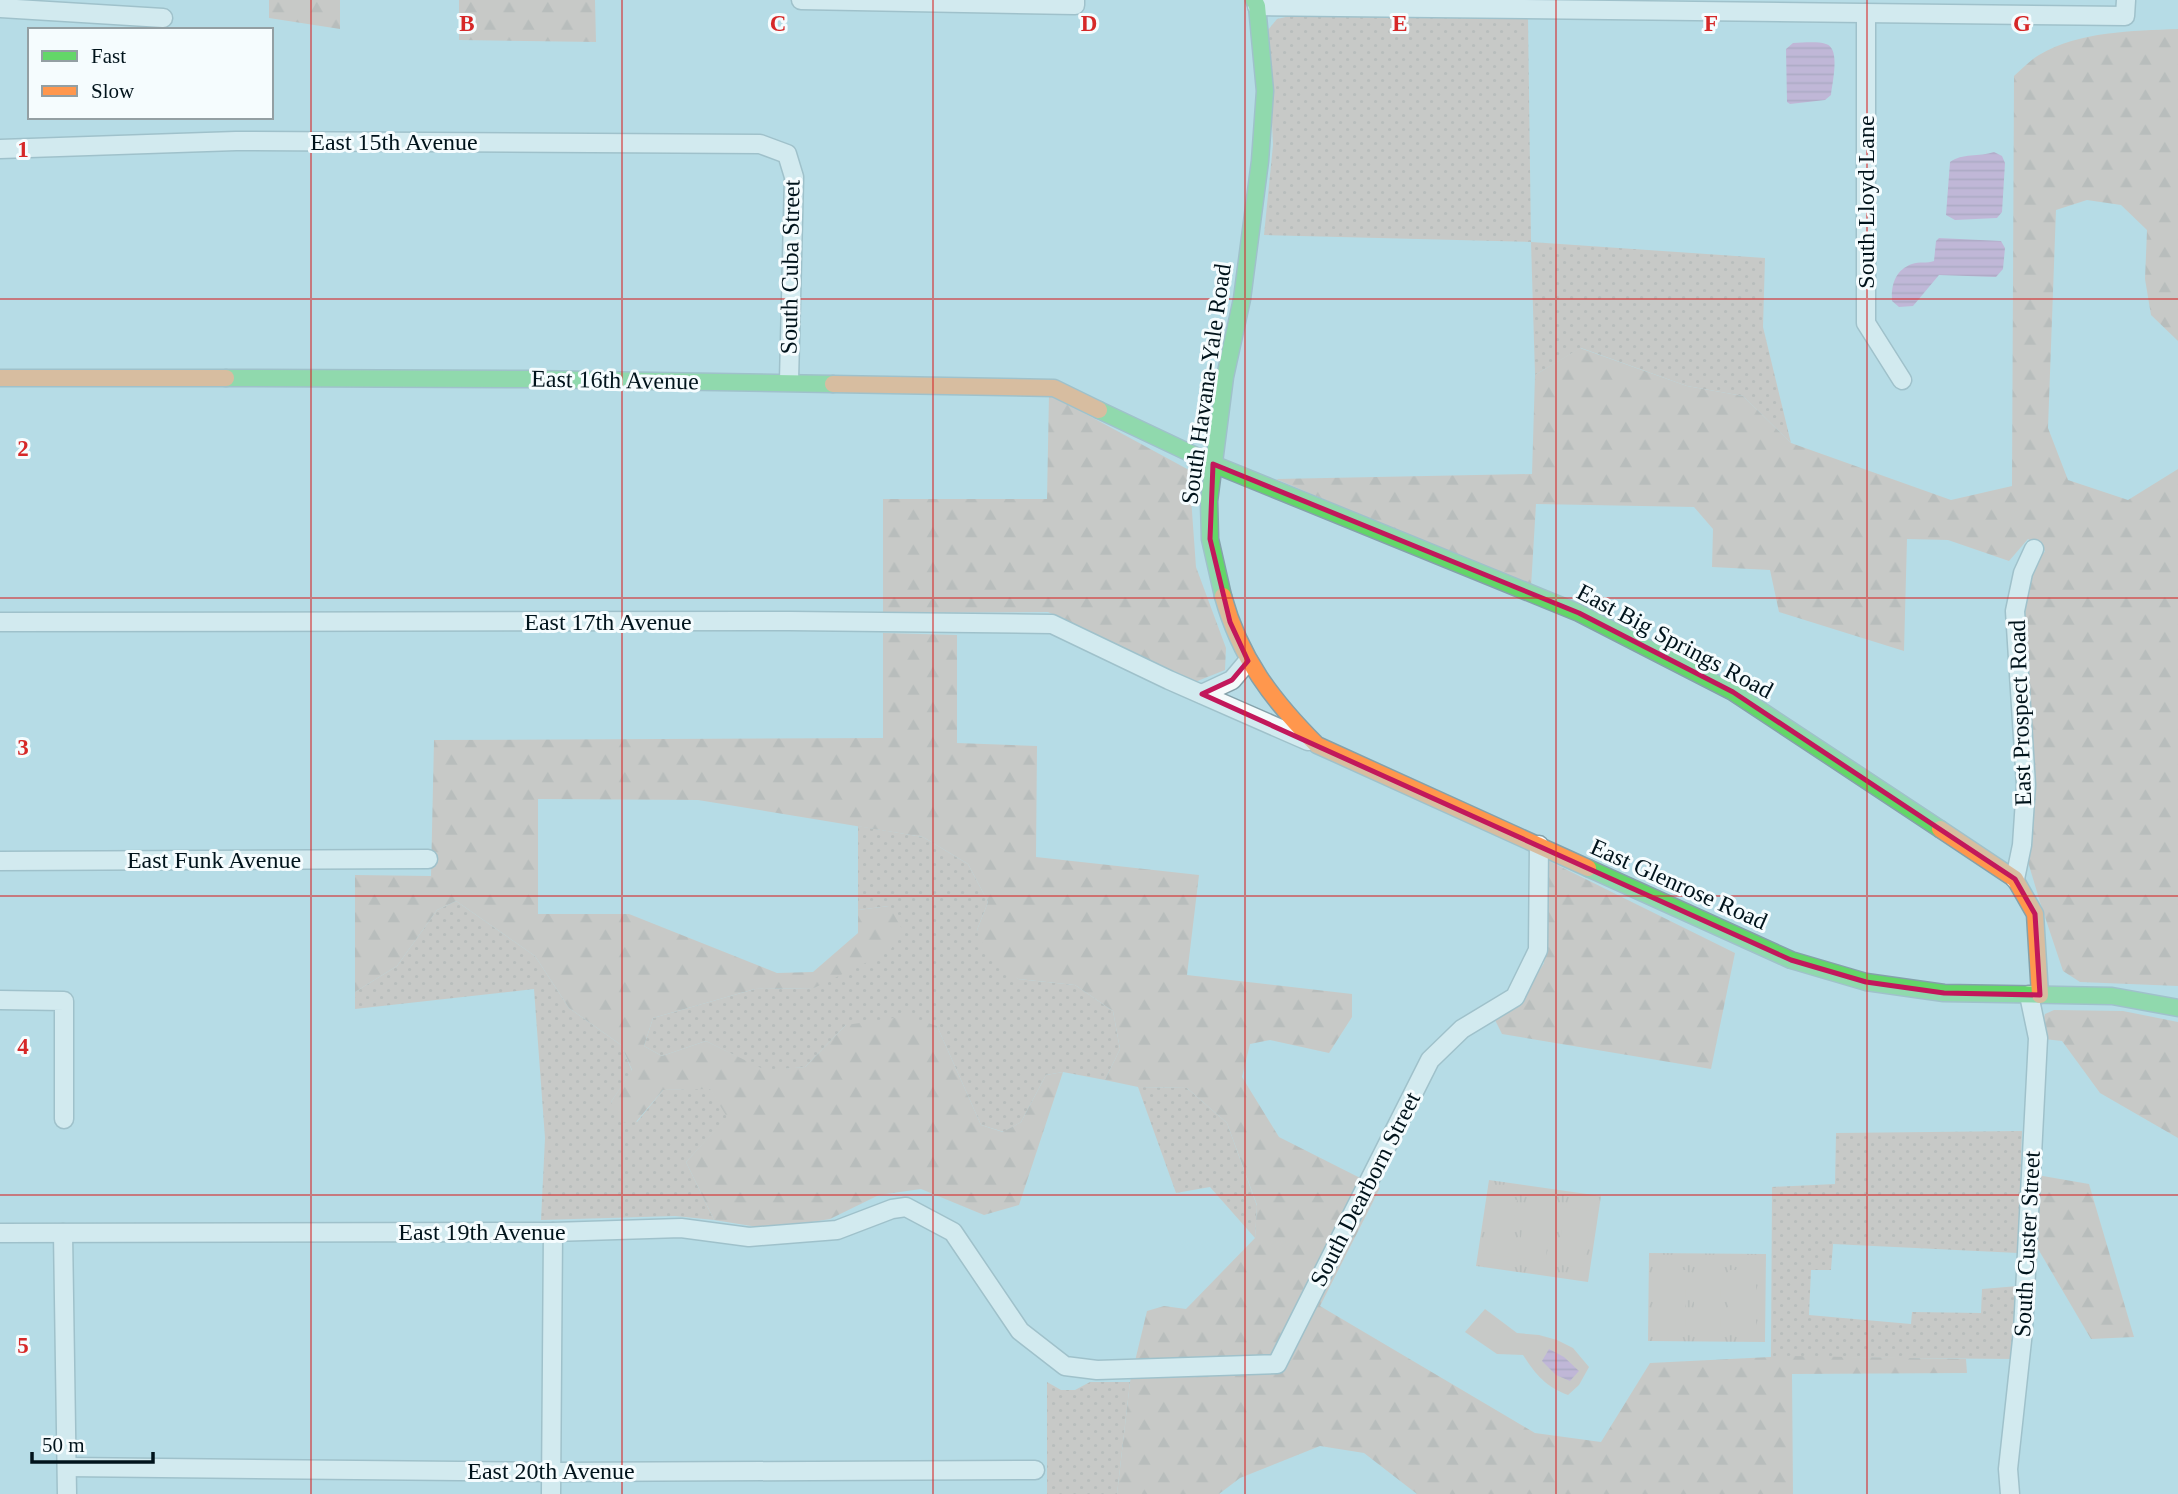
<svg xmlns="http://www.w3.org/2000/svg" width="2178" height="1494" font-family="Georgia,serif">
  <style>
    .grass { fill: url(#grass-dots) }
    .forest { fill: url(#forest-firs) }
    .park { fill: url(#park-tufts) }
    .pitch { fill: #dcb2a2 }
    .water { fill: url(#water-rules) }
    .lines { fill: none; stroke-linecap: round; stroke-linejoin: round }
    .street-casing { stroke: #84a1aa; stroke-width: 21 }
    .fast-casing { stroke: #84a1aa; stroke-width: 19 }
    .slow-casing { stroke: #84a1aa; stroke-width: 19 }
    .street { stroke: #f4fafb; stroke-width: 18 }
    .fast { stroke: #63d668; stroke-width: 16 }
    .slow { stroke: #ff974d; stroke-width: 16 }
    .marked { fill: none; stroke: #c2185b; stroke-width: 5; stroke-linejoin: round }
    .grid { fill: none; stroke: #d62828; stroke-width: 2; stroke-opacity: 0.55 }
    .labels { text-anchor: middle; stroke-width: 6; stroke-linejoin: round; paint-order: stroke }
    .street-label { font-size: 24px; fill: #00131b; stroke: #f5fcfe }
    .grid-label { font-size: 23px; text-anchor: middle; font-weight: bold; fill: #d62828; stroke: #f5fcfe; stroke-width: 6; stroke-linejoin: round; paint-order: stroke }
  </style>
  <defs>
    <pattern id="grass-dots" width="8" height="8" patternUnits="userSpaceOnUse" patternTransform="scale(1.75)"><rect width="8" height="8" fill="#dcb2a2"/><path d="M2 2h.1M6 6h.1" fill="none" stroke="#bb988b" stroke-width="1.8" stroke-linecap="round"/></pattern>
    <pattern id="forest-firs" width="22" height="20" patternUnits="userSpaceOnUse" patternTransform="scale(1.75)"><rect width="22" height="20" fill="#dcb2a2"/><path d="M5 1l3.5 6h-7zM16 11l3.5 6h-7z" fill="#bb988b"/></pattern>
    <pattern id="park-tufts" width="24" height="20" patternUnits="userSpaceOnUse" patternTransform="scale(1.75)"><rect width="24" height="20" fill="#dcb2a2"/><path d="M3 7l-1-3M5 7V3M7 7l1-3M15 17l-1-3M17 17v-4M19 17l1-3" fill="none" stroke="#bb988b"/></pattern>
    <pattern id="water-rules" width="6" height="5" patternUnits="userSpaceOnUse" patternTransform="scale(1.75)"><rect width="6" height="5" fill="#cc8bc5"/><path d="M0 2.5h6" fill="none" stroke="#a3709f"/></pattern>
  </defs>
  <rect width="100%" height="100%" fill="#b7dce6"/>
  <g class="grass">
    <path d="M 1399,15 L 1528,18 L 1531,242 L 1765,258 L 1763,327 L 1791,443 L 1743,396 L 1687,386 L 1581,348 L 1535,375 L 1531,242 L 1264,235 L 1273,145 L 1268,30 L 1277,19 L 1290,16 Z"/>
    <path d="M 858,826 L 923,837 L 968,864 L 988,902 L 977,930 L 1018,979 L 1075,985 L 1113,1011 L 1120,1049 L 1105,1080 L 1063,1072 L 1046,1075 L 1021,1122 L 1004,1132 L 981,1125 L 937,1026 L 846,1025 L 805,1067 L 765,1071 L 706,1041 L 662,1056 L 644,1046 L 653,1018 L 755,989 L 814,988 L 889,906 L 858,910 Z"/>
    <path d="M 456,901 L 535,956 L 569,1008 L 621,1045 L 632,1071 L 611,1102 L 637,1122 L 663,1090 L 710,1088 L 728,1117 L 686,1162 L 714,1220 L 675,1216 L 541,1220 L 545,1138 L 534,989 L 355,1009 L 355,992 L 397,966 L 437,910 Z"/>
    <path d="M 1138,1087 L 1187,1088 L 1227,1123 L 1257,1206 L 1255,1238 L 1210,1187 L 1176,1193 Z"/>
    <path d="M 2022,1131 L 2018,1253 L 1833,1244 L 1831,1270 L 1811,1270 L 1809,1315 L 1911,1324 L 1912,1312 L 1981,1313 L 1982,1289 L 2018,1286 L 2015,1359 L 1771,1357 L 1772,1187 L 1835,1184 L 1836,1133 Z"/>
    <path d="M 1047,1382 L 1061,1390 L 1075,1390 L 1090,1382 L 1130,1382 L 1117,1494 L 1047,1494 Z"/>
  </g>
  <g class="forest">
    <path d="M 269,0 L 340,0 L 340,29 L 269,18 Z"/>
    <path d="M 459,0 L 595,0 L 596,42 L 459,40 Z"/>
    <path d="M 2178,29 L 2178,341 L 2151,315 L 2145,279 L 2147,230 L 2121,205 L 2087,200 L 2056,210 L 2048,428 L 2068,480 L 2128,500 L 2178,469 L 2178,986 L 2080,982 L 2063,971 L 2040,902 L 2028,862 L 2035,797 L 2024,632 L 2024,594 L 2031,572 L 2045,551 L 2028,539 L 2009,561 L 1948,540 L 1907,539 L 1904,651 L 1779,612 L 1770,570 L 1712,567 L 1713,529 L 1694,507 L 1536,504 L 1531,587 L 1276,479 L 1532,474 L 1535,375 L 1580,348 L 1687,386 L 1743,396 L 1791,443 L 1951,500 L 2012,486 L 2014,76 C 2022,69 2030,60 2039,55 C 2080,31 2132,31 2178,29 Z"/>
    <path d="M 1049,394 L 1189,470 L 1196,567 L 1226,648 L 1225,670 L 1195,682 L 1048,612 L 883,613 L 883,499 L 1047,499 Z"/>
    <path d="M 883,633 L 957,635 L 957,743 L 1037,746 L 1036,857 L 1199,875 L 1187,975 L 1352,994 L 1352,1017 L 1329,1053 L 1270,1040 L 1250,1044 L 1242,1077 L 1279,1137 L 1380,1188 L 1320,1306 L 1535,1433 L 1601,1442 L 1650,1363 L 1792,1356 L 1966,1359 L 1967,1373 L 1792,1374 L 1793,1494 L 1417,1494 L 1364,1453 L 1320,1446 L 1240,1478 L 1219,1494 L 1117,1494 L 1130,1382 L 1147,1311 L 1164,1306 L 1186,1309 L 1255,1238 L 1257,1205 L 1227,1123 L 1187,1088 L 1138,1087 L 1105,1080 L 1120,1049 L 1113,1011 L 1075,985 L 1018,979 L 989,959 L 977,930 L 988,902 L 968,864 L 923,837 L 698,800 L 538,799 L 538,914 L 629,914 L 777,973 L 813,972 L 858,933 L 858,910 L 889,906 L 902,929 L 890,951 L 814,988 L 755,989 L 653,1018 L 644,1046 L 662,1056 L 706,1041 L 765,1070 L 805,1067 L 846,1025 L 907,1016 L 937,1026 L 981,1125 L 1003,1132 L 1021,1122 L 1046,1075 L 1063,1072 L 1019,1205 L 984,1215 L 921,1189 L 879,1195 L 830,1219 L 770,1229 L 714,1220 L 686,1162 L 727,1117 L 710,1089 L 663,1090 L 636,1122 L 621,1123 L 611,1102 L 632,1070 L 621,1045 L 569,1008 L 535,956 L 456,901 L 437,910 L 397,966 L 355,992 L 355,875 L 431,876 L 434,740 L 883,738 Z"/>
    <path d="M 1547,860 L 1735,953 L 1711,1069 L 1502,1034 L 1494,1018 L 1519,1003 L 1544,963 Z"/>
    <path d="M 2054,1010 L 2123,1011 L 2178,1022 L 2178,1138 L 2100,1093 L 2062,1041 L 2044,1039 L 2042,1023 L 2045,1014 Z"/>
    <path d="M 2037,1175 L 2089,1184 L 2134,1337 L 2091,1339 L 2034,1242 Z"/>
  </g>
  <g class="park">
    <path d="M 1489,1180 L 1601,1196 L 1588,1282 L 1476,1266 Z"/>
    <path d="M 1649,1253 L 1766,1254 L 1765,1342 L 1648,1341 Z"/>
  </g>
  <g class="pitch">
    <path d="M 1490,1197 L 1517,1200 L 1508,1257 L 1482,1253 Z"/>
    <path d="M 1526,1202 L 1553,1206 L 1545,1262 L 1518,1258 Z"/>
    <path d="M 1565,1207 L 1591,1211 L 1583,1268 L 1557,1264 Z"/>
    <path d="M 1659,1270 L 1686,1270 L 1685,1327 L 1659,1327 Z"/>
    <path d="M 1694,1270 L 1721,1270 L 1720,1328 L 1694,1328 Z"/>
    <rect x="1729" y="1270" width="27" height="57"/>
    <path d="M 1485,1309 L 1517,1333 L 1539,1335 L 1557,1340 L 1573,1348 L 1589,1367 L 1579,1385 L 1568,1395 C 1546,1387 1535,1374 1523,1355 L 1497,1354 L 1465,1332 Z"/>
  </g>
  <g class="water">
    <path d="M 1793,43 C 1803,43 1816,41 1826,44 C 1841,48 1832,84 1831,95 L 1825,100 L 1790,104 L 1787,102 L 1786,49 Z"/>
    <path d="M 1994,152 L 2002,156 L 2005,163 L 2002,212 L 1997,218 L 1955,220 L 1946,215 L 1950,162 C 1962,153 1979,157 1994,152 Z"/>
    <path d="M 1939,238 L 2001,241 L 2005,248 L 2003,269 L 1996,277 L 1939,275 L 1913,306 L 1899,307 L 1892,301 C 1891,285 1895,270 1912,264 C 1919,261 1927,264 1934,261 L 1936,241 Z"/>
    <path d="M 1549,1349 L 1564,1357 L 1579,1371 L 1570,1381 L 1556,1375 L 1542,1361 Z"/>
  </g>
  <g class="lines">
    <defs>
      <g id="street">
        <path d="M 801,0 L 1075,5 L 1075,0"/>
        <path d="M 1257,6 L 2125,16 L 2126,0"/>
        <path d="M 0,8 L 163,18"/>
        <path d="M 1866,13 L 1866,323 L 1902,380"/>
        <path d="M 0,149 L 236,141 L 760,144 L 787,154 L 794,177 L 789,381"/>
        <path d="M 0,622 L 790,621 L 1052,624 L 1169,680 L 1308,741"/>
        <path d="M 1202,694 L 1232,680 L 1248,661"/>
        <path d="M 0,861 L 428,859"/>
        <path d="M 2015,879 L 2022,845 L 2026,785 L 2015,611 L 2023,573 L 2034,549"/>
        <path d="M 0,1000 L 64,1001 L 64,1119"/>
        <path d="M 0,1233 L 553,1232 L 681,1228 L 749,1237 L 837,1230 L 892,1209 L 906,1207 L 953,1232 L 1020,1331 L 1065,1366 L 1097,1370 L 1277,1364 L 1430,1060 L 1462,1029 L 1515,997 L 1538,950 L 1539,845"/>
        <path d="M 63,1233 L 67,1494"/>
        <path d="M 67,1467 L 551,1472 L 1035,1470"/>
        <path d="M 551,1494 L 553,1232"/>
        <path d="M 2010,1494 L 2008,1469 L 2023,1331 L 2038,1038 L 2029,995"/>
      </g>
      <g id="fast">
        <path d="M 226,378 L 528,379 L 833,384"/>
        <path d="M 1099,410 L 1213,464 L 1579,613 L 1733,692 L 1940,829"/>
        <path d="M 1223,596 L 1210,539 L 1209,501 L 1225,377 L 1242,299 L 1260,161 L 1265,91 L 1257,6 L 1254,0"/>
        <path d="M 1588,868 L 1791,960 L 1866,982 L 1944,993 L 2112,996 L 2178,1008"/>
      </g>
      <g id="slow">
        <path d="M 0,378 L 226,378"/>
        <path d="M 833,384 L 1054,388 L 1099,410"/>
        <path d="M 1223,596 C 1240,658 1272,700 1317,745 L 1588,868"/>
        <path d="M 1940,829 L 2015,879 L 2035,914 L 2040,995"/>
      </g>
    </defs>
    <use href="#street" class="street-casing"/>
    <use href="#fast" class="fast-casing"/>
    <use href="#slow" class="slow-casing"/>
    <use href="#street" class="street"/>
    <use href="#fast" class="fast"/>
    <use href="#slow" class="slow"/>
  </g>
  <path d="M0 0H2178V1494H0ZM 1213,464 L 1579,613 L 1733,692 L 2015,879 L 2035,914 L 2040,995 L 1944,993 L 1866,982 L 1791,960 L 1202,694 L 1232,680 L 1248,661 L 1230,622 L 1210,539 Z" fill="#b7dce6" fill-opacity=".55" fill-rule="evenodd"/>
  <path class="marked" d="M 1213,464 L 1579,613 L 1733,692 L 2015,879 L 2035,914 L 2040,995 L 1944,993 L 1866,982 L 1791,960 L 1202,694 L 1232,680 L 1248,661 L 1230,622 L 1210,539 Z"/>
  <path class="grid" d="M 311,0 L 311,1494M 622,0 L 622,1494M 933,0 L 933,1494M 1245,0 L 1245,1494M 1556,0 L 1556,1494M 1867,0 L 1867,1494M 0,299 L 2178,299M 0,598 L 2178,598M 0,896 L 2178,896M 0,1195 L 2178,1195"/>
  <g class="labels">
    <g class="street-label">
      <text x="394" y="150">East 15th Avenue</text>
      <text transform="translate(1866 202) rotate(-90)" y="8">South Lloyd Lane</text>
      <text transform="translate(790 267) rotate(-89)" y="8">South Cuba Street</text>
      <text transform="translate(615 380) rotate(1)" y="8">East 16th Avenue</text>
      <text transform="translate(1206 384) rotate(-82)" y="8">South Havana-Yale Road</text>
      <text x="608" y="630">East 17th Avenue</text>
      <text transform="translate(1675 641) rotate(28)" y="8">East Big Springs Road</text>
      <text transform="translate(2020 713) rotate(-92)" y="8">East Prospect Road</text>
      <text x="214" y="868">East Funk Avenue</text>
      <text transform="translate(1679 884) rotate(24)" y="8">East Glenrose Road</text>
      <text transform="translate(1365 1189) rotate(-63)" y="8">South Dearborn Street</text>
      <text x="482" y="1240">East 19th Avenue</text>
      <text transform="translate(2027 1244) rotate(-87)" y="8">South Custer Street</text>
      <text x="551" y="1479">East 20th Avenue</text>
    </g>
  </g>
  <g class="grid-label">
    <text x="467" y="31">B</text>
    <text x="778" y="31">C</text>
    <text x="1089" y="31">D</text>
    <text x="1400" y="31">E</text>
    <text x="1711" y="31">F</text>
    <text x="2022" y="31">G</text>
    <text x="23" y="157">1</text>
    <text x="23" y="456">2</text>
    <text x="23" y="755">3</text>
    <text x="23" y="1054">4</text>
    <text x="23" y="1353">5</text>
  </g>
  <rect x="28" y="28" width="245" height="91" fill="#f5fcfe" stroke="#939fa3" stroke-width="2"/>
  <rect x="42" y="51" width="35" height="10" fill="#63d668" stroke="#939fa3" stroke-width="2"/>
  <text x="91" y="63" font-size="21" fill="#00131b">Fast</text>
  <rect x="42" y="86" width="35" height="10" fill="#ff974d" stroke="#939fa3" stroke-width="2"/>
  <text x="91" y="98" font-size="21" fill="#00131b">Slow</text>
  <path d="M32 1452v10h121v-10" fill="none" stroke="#00131b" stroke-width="3.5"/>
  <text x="42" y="1452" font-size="21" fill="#00131b" stroke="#f5fcfe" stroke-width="5" paint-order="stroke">50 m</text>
</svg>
